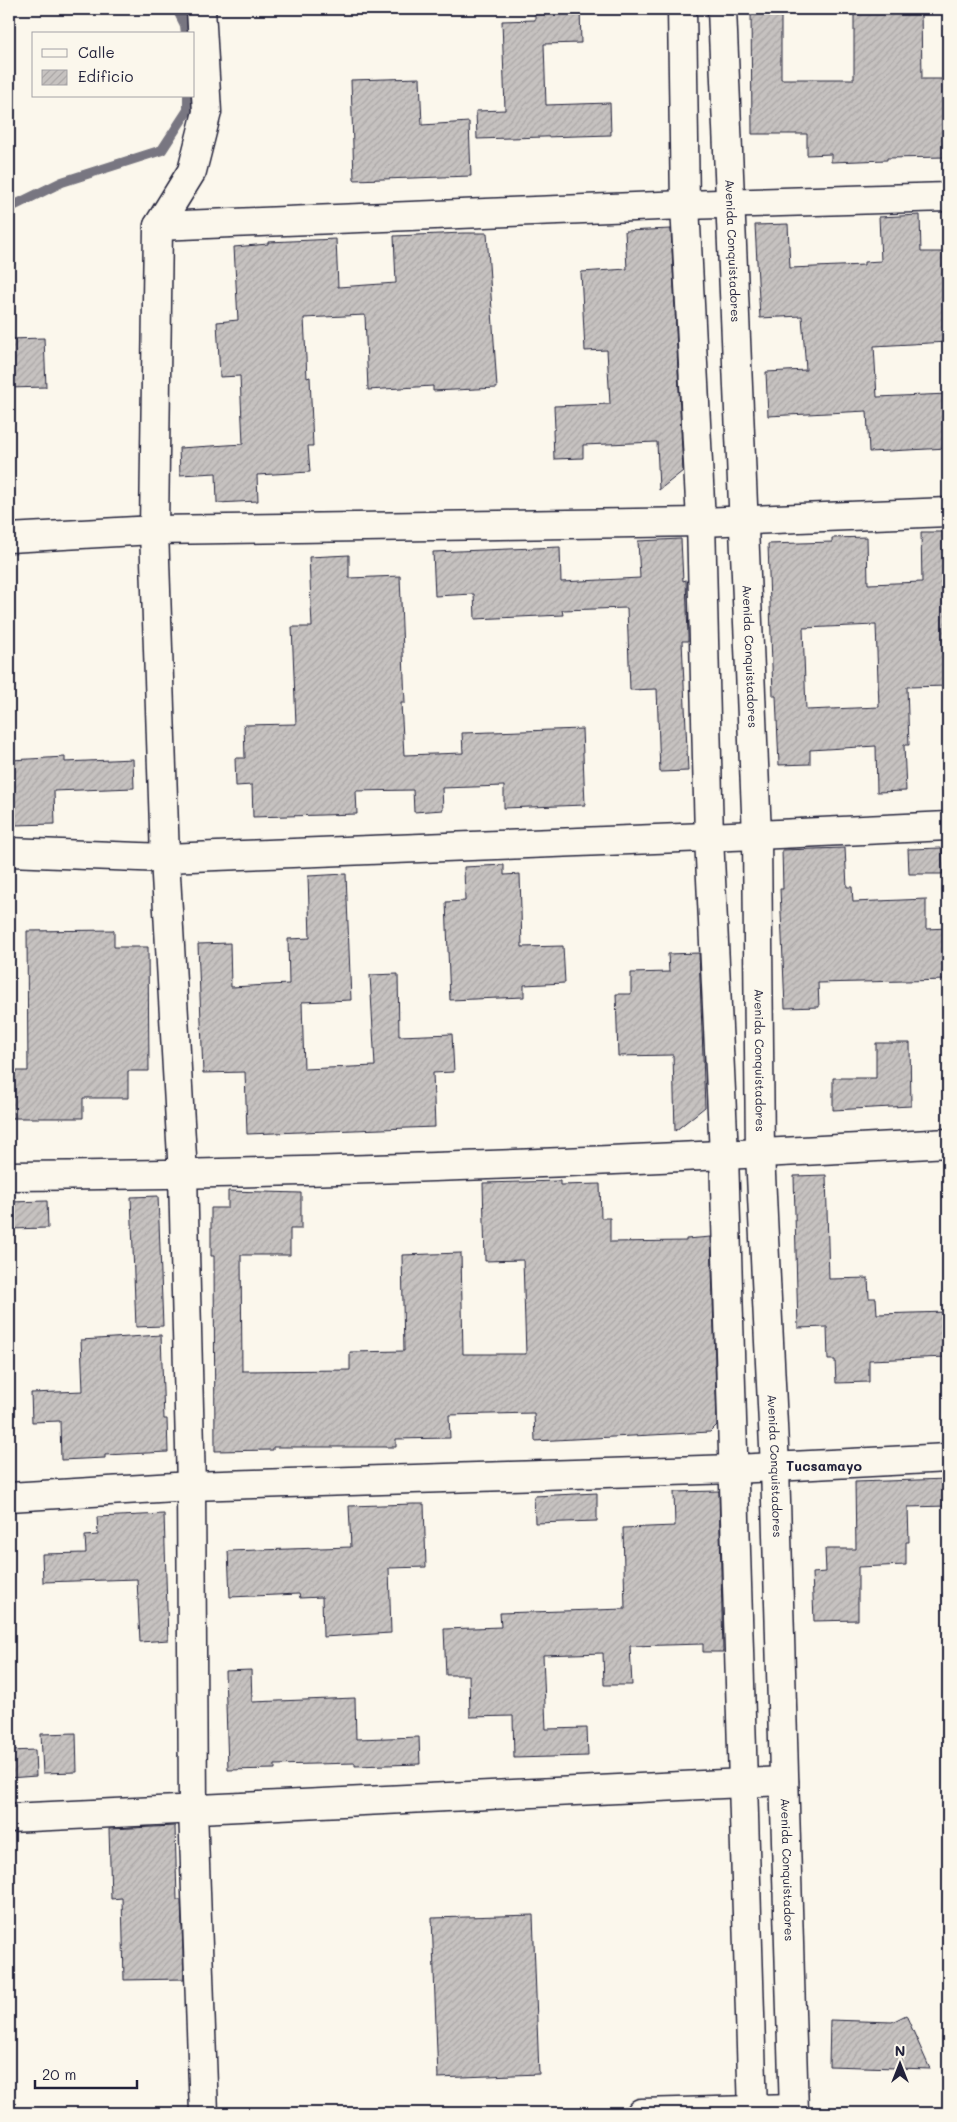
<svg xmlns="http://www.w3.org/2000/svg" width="957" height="2122" font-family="Mali,sans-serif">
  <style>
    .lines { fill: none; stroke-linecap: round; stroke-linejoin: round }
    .stream { stroke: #787681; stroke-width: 10 }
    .building { fill: url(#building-hatch); stroke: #22223b; fill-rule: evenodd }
    .minor-casing { stroke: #22223b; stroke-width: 31 }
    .minor { stroke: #fbf7ec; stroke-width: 28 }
    .labels { text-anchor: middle; stroke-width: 4.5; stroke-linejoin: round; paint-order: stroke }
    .street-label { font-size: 12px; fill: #22223b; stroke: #fbf7ec }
    .neighbourhood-label { font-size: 14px; font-weight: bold; fill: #22223b; stroke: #fbf7ec }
  </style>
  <defs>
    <pattern id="building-hatch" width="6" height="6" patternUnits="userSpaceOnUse" patternTransform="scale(1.25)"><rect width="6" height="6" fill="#c6c2c0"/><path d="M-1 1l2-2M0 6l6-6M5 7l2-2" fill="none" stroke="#aaa6a6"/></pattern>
  </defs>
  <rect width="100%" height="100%" fill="#fbf7ec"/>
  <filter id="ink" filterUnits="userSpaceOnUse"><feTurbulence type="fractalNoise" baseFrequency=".02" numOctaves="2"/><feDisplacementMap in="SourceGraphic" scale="10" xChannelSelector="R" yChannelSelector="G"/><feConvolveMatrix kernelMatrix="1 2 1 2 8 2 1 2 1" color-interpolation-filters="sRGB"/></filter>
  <g filter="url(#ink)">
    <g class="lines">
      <g class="stream">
        <path d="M 177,9 L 185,25 L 186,34"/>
        <path d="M 9,208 L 62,182 L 162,150 L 188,110 L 188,96"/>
      </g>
    </g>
    <g class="building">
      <path d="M 535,9 L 580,9 L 581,43 L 544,44 L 546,105 L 610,103 L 611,135 L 477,139 L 476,111 L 505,110 L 502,21 L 535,20 Z"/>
      <path d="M 751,9 L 781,9 L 781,79 L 854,79 L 854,9 L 921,9 L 922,79 L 948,79 L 948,157 L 887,158 L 887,160 L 831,162 L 831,154 L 807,155 L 807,134 L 752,134 Z"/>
      <path d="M 420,78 L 422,125 L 469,122 L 471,176 L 354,180 L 351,80 Z"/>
      <path d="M 920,215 L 921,252 L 948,252 L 948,342 L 874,346 L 877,397 L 948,394 L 948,448 L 869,452 L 867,411 L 768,416 L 766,372 L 806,370 L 802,316 L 760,318 L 755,225 L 788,224 L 790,268 L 864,265 L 864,262 L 881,261 L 879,217 Z"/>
      <path d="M 671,229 L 683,471 L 659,490 L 657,442 L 583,445 L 583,458 L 554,459 L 553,430 L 555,429 L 554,406 L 610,404 L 607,350 L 585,351 L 581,272 L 627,269 L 625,231 Z"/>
      <path d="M 463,233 L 487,233 L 497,388 L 433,391 L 433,386 L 368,390 L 365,315 L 304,318 L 307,378 L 310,377 L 313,446 L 308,446 L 310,472 L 257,475 L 258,501 L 217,503 L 216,473 L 180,475 L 179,448 L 243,444 L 240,376 L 220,377 L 217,322 L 238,320 L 234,247 L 268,244 L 268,242 L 336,239 L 338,287 L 396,283 L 394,236 Z"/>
      <path d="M 44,338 L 46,387 L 9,388 L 9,339 Z"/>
      <path d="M 921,532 L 948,532 L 948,686 L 907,687 L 909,745 L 904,745 L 906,791 L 877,792 L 876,746 L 810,750 L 810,764 L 779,765 L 776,696 L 773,696 L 768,544 L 832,542 L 832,538 L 867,537 L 868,584 L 922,582 ZM 876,625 L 879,707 L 806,710 L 803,628 Z"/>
      <path d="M 681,539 L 683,581 L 686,580 L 688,636 L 688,641 L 682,641 L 688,771 L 660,772 L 657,689 L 630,690 L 627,608 L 562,610 L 563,615 L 475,619 L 474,594 L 435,596 L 433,552 L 560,547 L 561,582 L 640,578 L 638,541 Z"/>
      <path d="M 349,555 L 349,578 L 400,576 L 405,703 L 401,703 L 404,755 L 463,753 L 462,733 L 582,729 L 585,805 L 504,808 L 504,786 L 442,788 L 443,810 L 414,812 L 413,790 L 356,791 L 357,814 L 253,817 L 252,785 L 236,786 L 235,758 L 245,758 L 244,725 L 296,724 L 292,627 L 312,627 L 309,557 Z"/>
      <path d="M 65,757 L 65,762 L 133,759 L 134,788 L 54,791 L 55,824 L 14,825 L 11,760 Z"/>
      <path d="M 845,848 L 847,887 L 852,887 L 853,902 L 926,899 L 926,929 L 948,928 L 948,980 L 818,983 L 819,1007 L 785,1008 L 780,889 L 783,889 L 782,850 Z"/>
      <path d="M 942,848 L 943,874 L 909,874 L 908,849 Z"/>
      <path d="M 504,865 L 504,875 L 520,874 L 522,947 L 563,946 L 565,983 L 524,985 L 524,997 L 450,1000 L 446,902 L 465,901 L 464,867 Z"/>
      <path d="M 346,874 L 351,1000 L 302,1002 L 304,1069 L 375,1066 L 370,975 L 398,974 L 399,1036 L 452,1034 L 454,1072 L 433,1073 L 435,1127 L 247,1134 L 245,1072 L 203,1073 L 198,944 L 230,943 L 231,987 L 289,984 L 288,939 L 310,938 L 308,876 Z"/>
      <path d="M 114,930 L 114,947 L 148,947 L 149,1071 L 128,1071 L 128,1098 L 83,1098 L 83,1118 L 9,1118 L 9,1071 L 28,1071 L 27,931 Z"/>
      <path d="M 699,953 L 705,1107 L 675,1131 L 673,1055 L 618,1056 L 616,994 L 631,994 L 631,973 L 669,972 L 668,954 Z"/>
      <path d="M 876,1043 L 910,1043 L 911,1106 L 833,1110 L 833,1078 L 876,1078 Z"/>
      <path d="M 826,1175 L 829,1279 L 868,1278 L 869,1298 L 876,1298 L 877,1314 L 948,1312 L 948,1357 L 869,1360 L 869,1382 L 836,1383 L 835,1360 L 828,1360 L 827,1327 L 798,1328 L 794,1176 Z"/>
      <path d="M 560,1181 L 560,1185 L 600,1184 L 601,1218 L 610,1218 L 610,1242 L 686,1241 L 686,1239 L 711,1237 L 717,1425 L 710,1432 L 535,1441 L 534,1413 L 449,1415 L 450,1438 L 396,1439 L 396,1447 L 273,1447 L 273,1450 L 215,1451 L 214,1256 L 211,1256 L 211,1208 L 228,1208 L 228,1191 L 301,1193 L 301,1229 L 290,1229 L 290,1255 L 241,1255 L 242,1371 L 350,1370 L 350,1352 L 404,1351 L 402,1255 L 461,1253 L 463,1354 L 526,1354 L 523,1260 L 485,1261 L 483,1183 Z"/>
      <path d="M 158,1196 L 163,1326 L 136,1327 L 131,1197 Z"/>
      <path d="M 47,1201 L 48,1228 L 9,1229 L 9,1202 Z"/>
      <path d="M 161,1335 L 164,1419 L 167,1419 L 168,1452 L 105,1455 L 105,1458 L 61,1460 L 60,1421 L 32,1422 L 31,1393 L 83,1391 L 81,1340 Z"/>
      <path d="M 948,1479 L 948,1506 L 908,1507 L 909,1542 L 906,1542 L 906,1565 L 858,1567 L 858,1620 L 814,1621 L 812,1573 L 826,1572 L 825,1549 L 856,1549 L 855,1482 Z"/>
      <path d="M 719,1491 L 723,1652 L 703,1652 L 703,1644 L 630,1646 L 632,1685 L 604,1685 L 603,1653 L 543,1655 L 546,1729 L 587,1728 L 588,1756 L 514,1758 L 513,1716 L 470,1717 L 469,1675 L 446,1675 L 444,1629 L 501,1627 L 500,1613 L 625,1609 L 623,1528 L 675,1526 L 674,1492 Z"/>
      <path d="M 597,1493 L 597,1521 L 535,1523 L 534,1496 Z"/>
      <path d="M 413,1504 L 424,1504 L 426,1567 L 389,1568 L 391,1633 L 323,1637 L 322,1597 L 300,1598 L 299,1594 L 230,1597 L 228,1551 L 351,1547 L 349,1506 Z"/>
      <path d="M 164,1514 L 168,1640 L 140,1642 L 137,1579 L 43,1582 L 42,1554 L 86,1553 L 85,1536 L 98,1535 L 97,1517 Z"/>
      <path d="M 251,1670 L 252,1702 L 355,1698 L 356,1739 L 419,1737 L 420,1764 L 355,1766 L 355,1763 L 275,1765 L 275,1769 L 228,1770 L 225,1671 Z"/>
      <path d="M 76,1733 L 77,1772 L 43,1773 L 41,1734 Z"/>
      <path d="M 35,1750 L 36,1776 L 9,1778 L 9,1751 Z"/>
      <path d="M 175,1826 L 177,1900 L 181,1900 L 184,1979 L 124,1980 L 122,1898 L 111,1899 L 109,1829 Z"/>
      <path d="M 533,1915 L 539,2074 L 438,2078 L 432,1918 Z"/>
      <path d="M 906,2015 L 930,2069 L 829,2066 L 830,2020 L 892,2022 Z"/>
    </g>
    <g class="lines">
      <defs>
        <g id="minor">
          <path d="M 201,9 L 207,112 L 192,171 L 158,226 L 154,530 L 165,858 L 183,1175 L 191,1486 L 193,1809 L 204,2113"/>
          <path d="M 682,9 L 685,205 L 701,522 L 709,837 L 724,1155 L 753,2113"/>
          <path id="s1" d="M 722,9 L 757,835 L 760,1154 L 775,1467 L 794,2113"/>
          <path d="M 158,226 L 685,205 L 948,197"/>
          <path d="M 9,538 L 154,530 L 701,522 L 948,512"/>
          <path d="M 9,852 L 165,858 L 757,835 L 948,826"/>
          <path d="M 9,1176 C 322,1174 635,1161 948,1143"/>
          <path d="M 9,1497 L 191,1486 L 734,1469 L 948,1458"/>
          <path d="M 9,1818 L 784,1781"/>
          <path d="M 641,2113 L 794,2109"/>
        </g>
      </defs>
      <use href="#minor" class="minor-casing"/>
      <use href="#minor" class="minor"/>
    </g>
  </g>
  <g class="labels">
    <g class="street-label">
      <text dy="4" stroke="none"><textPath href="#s1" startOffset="242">Avenida Conquistadores</textPath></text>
      <text dy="4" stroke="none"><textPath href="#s1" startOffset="648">Avenida Conquistadores</textPath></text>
      <text dy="4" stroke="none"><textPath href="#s1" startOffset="1052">Avenida Conquistadores</textPath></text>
      <text dy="4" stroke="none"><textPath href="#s1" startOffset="1458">Avenida Conquistadores</textPath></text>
      <text dy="4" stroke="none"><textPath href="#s1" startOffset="1862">Avenida Conquistadores</textPath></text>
    </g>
    <g class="neighbourhood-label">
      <text x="824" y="1471">Tucsamayo</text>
    </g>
  </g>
  <rect width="957" height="2122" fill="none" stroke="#fbf7ec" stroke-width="30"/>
  <rect x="15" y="15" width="927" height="2092" fill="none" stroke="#22223b" stroke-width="2" filter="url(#ink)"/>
  <rect x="32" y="32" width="162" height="65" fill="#fbf7ec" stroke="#a4a2a5"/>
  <rect x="42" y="49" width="25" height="8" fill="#fbf7ec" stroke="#a4a2a5"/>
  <text x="78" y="58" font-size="15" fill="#22223b">Calle</text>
  <rect x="42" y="70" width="25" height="15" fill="url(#building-hatch)" stroke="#a4a2a5"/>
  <text x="78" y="82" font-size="15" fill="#22223b">Edificio</text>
  <g transform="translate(900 2064)" stroke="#fbf7ec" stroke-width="4" paint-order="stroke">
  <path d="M0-4L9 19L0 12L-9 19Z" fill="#22223b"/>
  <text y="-8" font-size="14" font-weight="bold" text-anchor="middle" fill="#22223b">N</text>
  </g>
  <path d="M35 2080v8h102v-8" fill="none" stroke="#22223b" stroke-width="2.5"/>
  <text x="42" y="2080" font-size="15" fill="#22223b" stroke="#fbf7ec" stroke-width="4" paint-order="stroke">20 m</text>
</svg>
